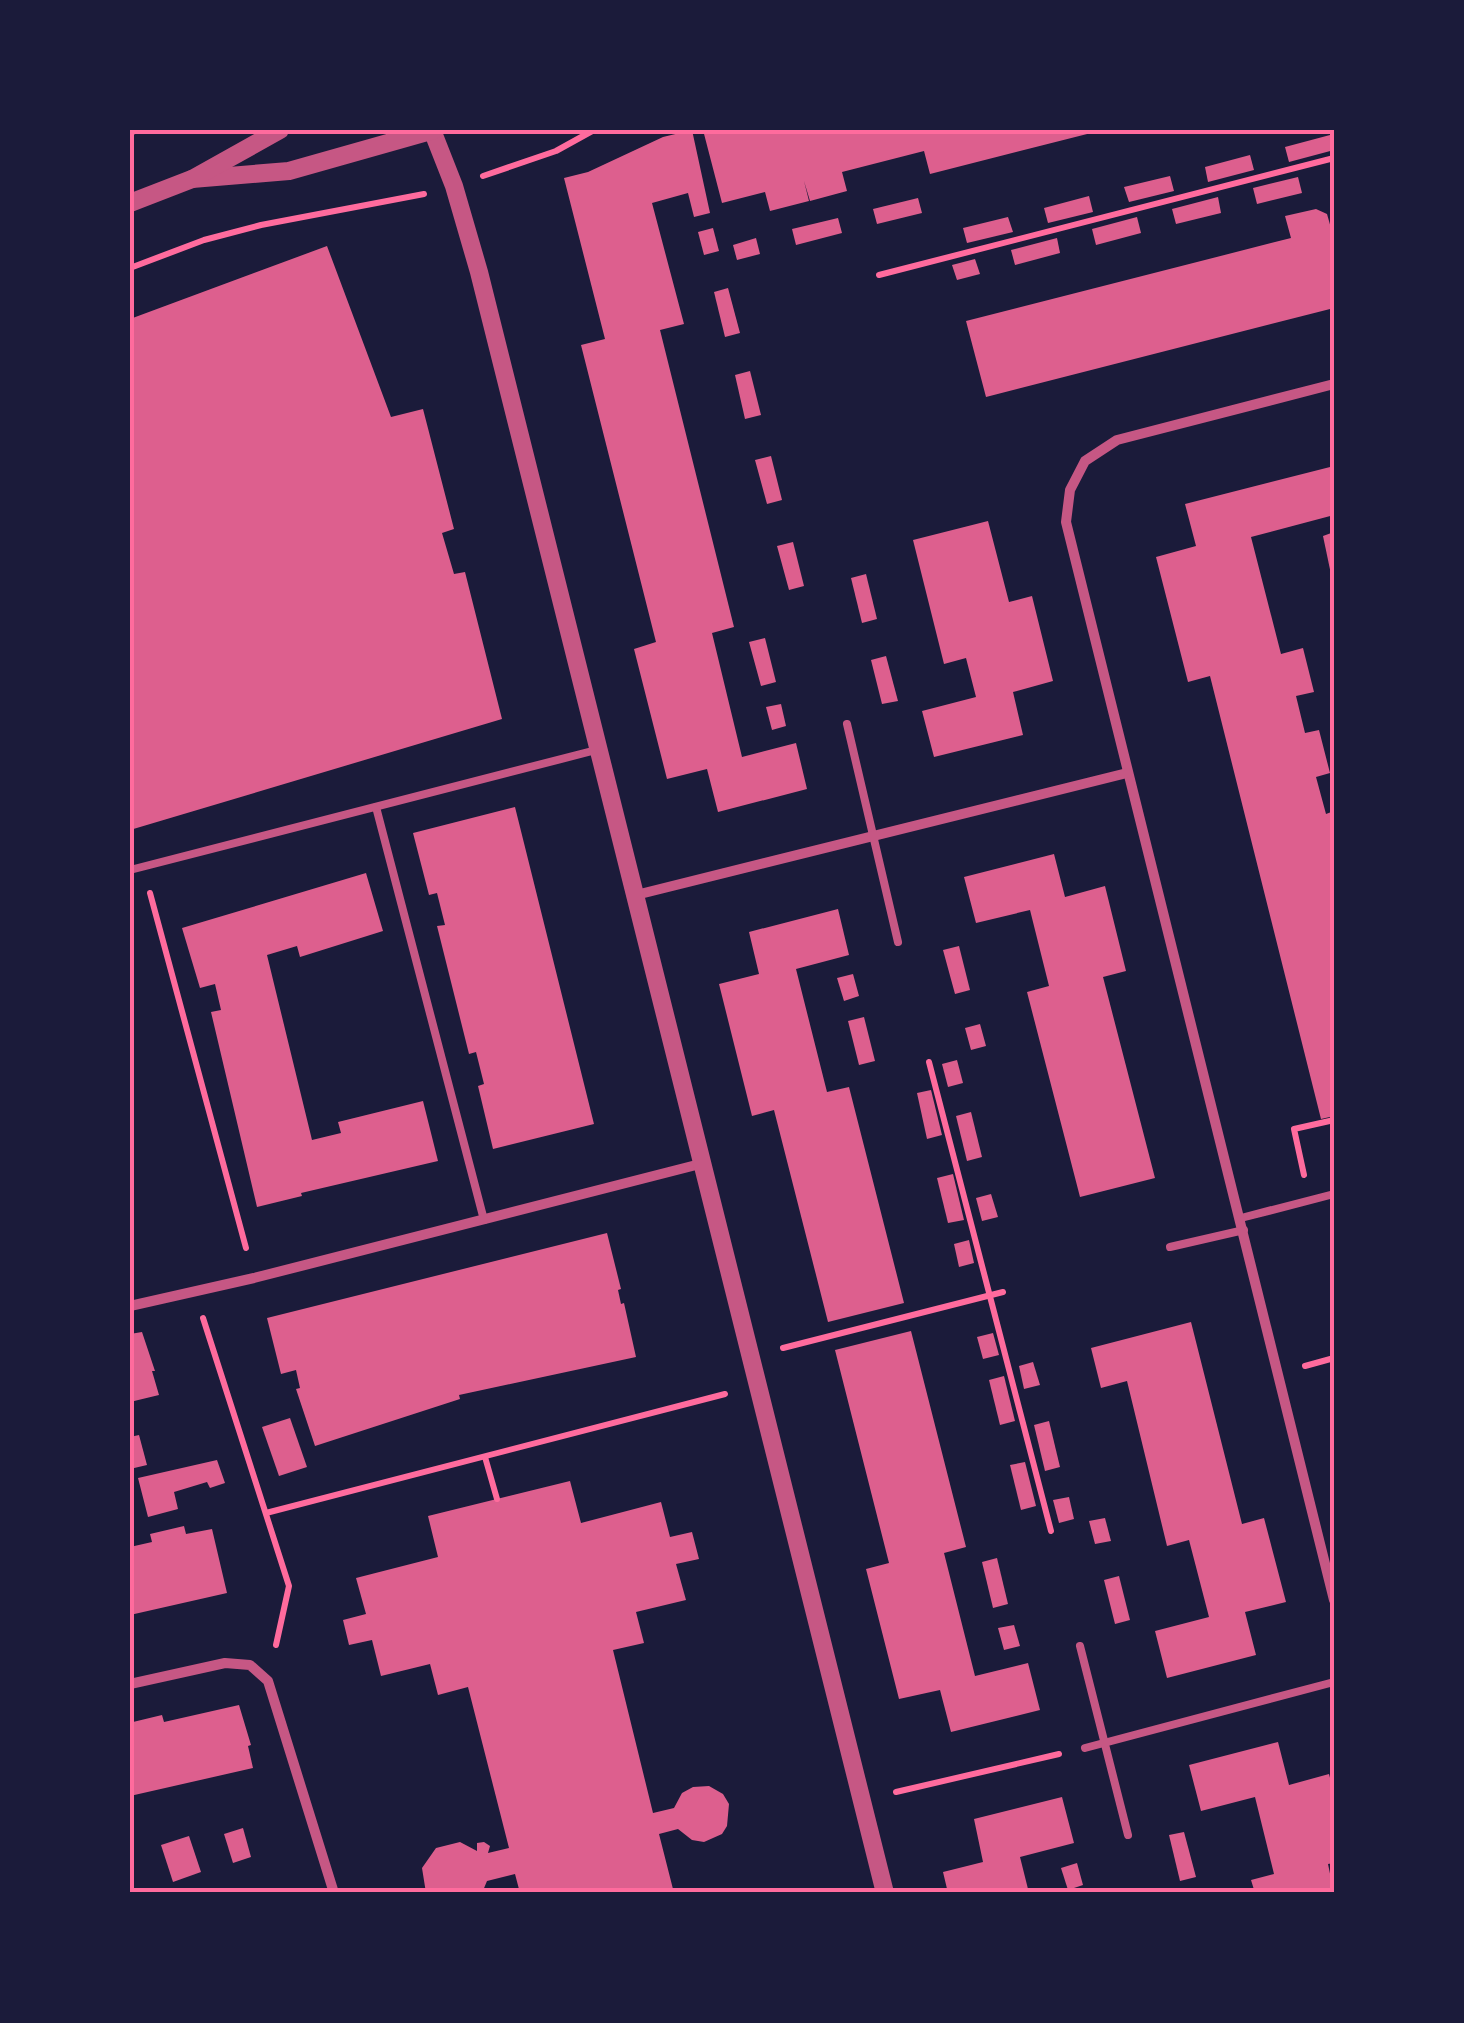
<svg xmlns="http://www.w3.org/2000/svg" width="1464" height="2023" font-family="'Roboto Condensed',sans-serif">
  <style>
    .building { fill: #dd5f8e }
    .lines { fill: none; stroke-linecap: round; stroke-linejoin: round }
    .path { stroke: #ff6b9d; stroke-width: 6 }
    .service { stroke: #c65784; stroke-width: 8 }
    .minor { stroke: #c65784; stroke-width: 10 }
    .tertiary { stroke: #c65784; stroke-width: 18 }
    .neatline { fill: none; stroke: #ff6b9d; stroke-width: 4 }
  </style>
  <rect width="100%" height="100%" fill="#1b1b3a"/>
  <g class="building">
    <path d="M 692,130 L 710,213 L 694,217 L 688,193 L 652,203 L 684,324 L 660,330 L 734,627 L 712,633 L 742,757 L 796,743 L 807,789 L 718,812 L 707,769 L 667,779 L 634,649 L 656,642 L 581,345 L 605,339 L 564,178 L 588,172 L 663,137 Z"/>
    <path d="M 703,130 L 1099,130 L 1099,131 L 930,174 L 924,151 L 842,172 L 847,191 L 810,201 L 804,181 L 809,201 L 770,211 L 765,192 L 722,203 Z"/>
    <path d="M 1330,135 L 1334,150 L 1289,162 L 1285,147 Z"/>
    <path d="M 1250,155 L 1254,170 L 1208,182 L 1205,167 Z"/>
    <path d="M 1170,176 L 1174,191 L 1129,202 L 1124,187 Z"/>
    <path d="M 1298,177 L 1302,193 L 1257,204 L 1253,188 Z"/>
    <path d="M 1089,196 L 1093,212 L 1048,223 L 1044,208 Z"/>
    <path d="M 1218,197 L 1221,213 L 1176,224 L 1172,209 Z"/>
    <path d="M 918,198 L 922,213 L 877,224 L 873,209 Z"/>
    <path d="M 1316,209 L 1327,214 L 1331,228 L 1334,227 L 1334,308 L 986,397 L 966,321 L 1291,238 L 1285,216 Z"/>
    <path d="M 1008,217 L 1013,232 L 967,243 L 963,228 Z"/>
    <path d="M 1137,217 L 1141,233 L 1096,245 L 1092,229 Z"/>
    <path d="M 838,218 L 842,233 L 796,245 L 792,229 Z"/>
    <path d="M 713,228 L 719,251 L 704,255 L 698,232 Z"/>
    <path d="M 756,238 L 760,254 L 737,260 L 733,245 Z"/>
    <path d="M 1057,238 L 1060,253 L 1015,265 L 1011,250 Z"/>
    <path d="M 327,246 L 391,417 L 423,409 L 454,529 L 442,533 L 454,574 L 465,572 L 502,719 L 130,830 L 130,319 Z"/>
    <path d="M 975,259 L 980,274 L 957,280 L 952,265 Z"/>
    <path d="M 728,288 L 740,333 L 725,337 L 714,292 Z"/>
    <path d="M 750,371 L 761,415 L 745,419 L 735,375 Z"/>
    <path d="M 771,456 L 782,500 L 767,504 L 755,460 Z"/>
    <path d="M 1334,466 L 1334,515 L 1251,537 L 1281,654 L 1303,648 L 1314,692 L 1296,696 L 1305,733 L 1319,730 L 1330,773 L 1316,777 L 1326,814 L 1334,811 L 1334,1116 L 1321,1119 L 1210,676 L 1188,682 L 1156,557 L 1196,546 L 1185,504 Z"/>
    <path d="M 988,521 L 1009,602 L 1032,596 L 1053,681 L 1013,692 L 1023,735 L 934,757 L 922,711 L 976,697 L 966,658 L 944,664 L 913,540 Z"/>
    <path d="M 1334,532 L 1334,579 L 1332,579 L 1323,536 Z"/>
    <path d="M 793,542 L 804,586 L 789,590 L 777,546 Z"/>
    <path d="M 866,574 L 877,619 L 862,623 L 851,578 Z"/>
    <path d="M 765,638 L 776,682 L 761,686 L 749,642 Z"/>
    <path d="M 886,656 L 898,701 L 882,704 L 871,660 Z"/>
    <path d="M 781,704 L 786,726 L 772,730 L 766,707 Z"/>
    <path d="M 515,807 L 594,1124 L 493,1149 L 478,1086 L 484,1084 L 476,1052 L 469,1054 L 437,926 L 445,925 L 437,893 L 429,895 L 413,833 Z"/>
    <path d="M 1054,854 L 1065,897 L 1105,886 L 1126,971 L 1103,977 L 1155,1178 L 1080,1197 L 1027,992 L 1049,986 L 1030,910 L 976,923 L 964,877 Z"/>
    <path d="M 366,873 L 383,931 L 300,957 L 297,946 L 267,955 L 312,1140 L 341,1133 L 338,1122 L 423,1101 L 438,1161 L 301,1193 L 302,1196 L 257,1207 L 211,1012 L 221,1010 L 215,984 L 200,988 L 182,928 Z"/>
    <path d="M 838,909 L 849,955 L 796,969 L 827,1092 L 849,1087 L 904,1303 L 828,1322 L 774,1110 L 752,1116 L 719,984 L 759,974 L 749,932 Z"/>
    <path d="M 959,946 L 970,990 L 955,994 L 943,950 Z"/>
    <path d="M 853,974 L 859,996 L 844,1001 L 837,978 Z"/>
    <path d="M 864,1017 L 875,1061 L 859,1065 L 848,1021 Z"/>
    <path d="M 980,1024 L 986,1046 L 971,1050 L 965,1028 Z"/>
    <path d="M 957,1060 L 963,1083 L 948,1087 L 942,1064 Z"/>
    <path d="M 931,1090 L 942,1135 L 927,1139 L 917,1093 Z"/>
    <path d="M 971,1112 L 982,1157 L 967,1161 L 956,1116 Z"/>
    <path d="M 953,1174 L 964,1220 L 948,1223 L 937,1178 Z"/>
    <path d="M 991,1194 L 998,1217 L 982,1221 L 976,1198 Z"/>
    <path d="M 607,1233 L 621,1289 L 618,1290 L 621,1304 L 624,1303 L 636,1357 L 459,1395 L 460,1399 L 315,1446 L 296,1389 L 300,1388 L 296,1370 L 281,1374 L 267,1318 Z"/>
    <path d="M 969,1240 L 974,1263 L 959,1267 L 954,1244 Z"/>
    <path d="M 1191,1322 L 1242,1524 L 1264,1518 L 1286,1602 L 1245,1612 L 1256,1655 L 1167,1678 L 1155,1631 L 1209,1617 L 1189,1540 L 1167,1546 L 1127,1381 L 1101,1388 L 1091,1348 Z"/>
    <path d="M 911,1331 L 966,1547 L 944,1553 L 975,1676 L 1028,1663 L 1040,1710 L 951,1732 L 940,1690 L 899,1699 L 866,1569 L 889,1563 L 835,1350 Z"/>
    <path d="M 142,1332 L 155,1371 L 152,1371 L 159,1395 L 130,1402 L 130,1334 Z"/>
    <path d="M 993,1333 L 999,1355 L 983,1359 L 977,1337 Z"/>
    <path d="M 1033,1362 L 1040,1385 L 1024,1389 L 1019,1366 Z"/>
    <path d="M 1004,1376 L 1015,1421 L 1000,1425 L 989,1380 Z"/>
    <path d="M 290,1418 L 307,1467 L 279,1476 L 262,1427 Z"/>
    <path d="M 1049,1421 L 1060,1467 L 1045,1471 L 1034,1425 Z"/>
    <path d="M 139,1435 L 147,1465 L 130,1469 L 130,1437 Z"/>
    <path d="M 217,1460 L 225,1483 L 210,1488 L 207,1482 L 174,1492 L 178,1509 L 148,1517 L 138,1478 Z"/>
    <path d="M 1025,1462 L 1036,1506 L 1021,1510 L 1010,1465 Z"/>
    <path d="M 570,1481 L 581,1523 L 661,1502 L 670,1537 L 692,1532 L 699,1559 L 676,1564 L 686,1600 L 636,1612 L 644,1643 L 613,1650 L 653,1813 L 674,1808 L 682,1793 L 693,1787 L 709,1786 L 723,1794 L 729,1804 L 727,1826 L 722,1834 L 704,1842 L 692,1840 L 678,1829 L 659,1834 L 674,1893 L 520,1893 L 515,1874 L 487,1881 L 482,1893 L 426,1893 L 422,1868 L 436,1848 L 460,1842 L 477,1851 L 477,1843 L 484,1842 L 490,1846 L 488,1853 L 509,1848 L 468,1687 L 438,1695 L 430,1664 L 381,1676 L 372,1640 L 349,1645 L 343,1620 L 366,1614 L 356,1578 L 438,1557 L 428,1516 Z"/>
    <path d="M 1069,1497 L 1074,1519 L 1059,1523 L 1053,1500 Z"/>
    <path d="M 1105,1518 L 1111,1541 L 1095,1544 L 1089,1521 Z"/>
    <path d="M 184,1526 L 186,1534 L 212,1529 L 227,1593 L 130,1615 L 130,1547 L 152,1542 L 150,1534 Z"/>
    <path d="M 997,1558 L 1008,1604 L 993,1608 L 982,1562 Z"/>
    <path d="M 1119,1576 L 1130,1620 L 1115,1624 L 1104,1580 Z"/>
    <path d="M 1014,1625 L 1020,1646 L 1004,1650 L 998,1628 Z"/>
    <path d="M 239,1705 L 251,1745 L 248,1746 L 253,1768 L 130,1796 L 130,1729 L 134,1728 L 133,1722 L 162,1715 L 164,1722 Z"/>
    <path d="M 1278,1742 L 1289,1785 L 1329,1774 L 1334,1793 L 1334,1863 L 1328,1864 L 1334,1893 L 1255,1893 L 1251,1880 L 1274,1874 L 1255,1797 L 1201,1811 L 1189,1765 Z"/>
    <path d="M 1062,1797 L 1074,1843 L 1020,1857 L 1029,1893 L 948,1893 L 943,1872 L 983,1862 L 974,1819 Z"/>
    <path d="M 243,1828 L 251,1857 L 233,1863 L 224,1834 Z"/>
    <path d="M 1184,1832 L 1196,1877 L 1180,1881 L 1169,1835 Z"/>
    <path d="M 189,1836 L 201,1872 L 173,1882 L 161,1845 Z"/>
    <path d="M 1077,1863 L 1083,1885 L 1068,1890 L 1061,1868 Z"/>
  </g>
  <g class="lines">
    <g class="path">
      <path d="M 130,133 L 137,130"/>
      <path d="M 483,176 L 556,151 L 594,130"/>
      <path d="M 130,268 L 204,240 L 261,225 L 424,194"/>
      <path d="M 879,275 L 1334,158"/>
      <path d="M 150,893 L 246,1248"/>
      <path d="M 929,1062 L 1051,1531"/>
      <path d="M 1304,1175 L 1294,1129 L 1334,1120"/>
      <path d="M 203,1318 L 289,1586 L 276,1645"/>
      <path d="M 783,1348 L 1003,1292"/>
      <path d="M 1305,1366 L 1334,1358"/>
      <path d="M 485,1457 L 497,1499"/>
      <path d="M 266,1513 L 725,1394"/>
      <path d="M 896,1792 L 1059,1754"/>
    </g>
    <g class="service">
      <path d="M 847,724 L 898,942"/>
      <path d="M 376,807 L 484,1220"/>
      <path d="M 130,870 L 600,749"/>
      <path d="M 1241,1218 L 1334,1194"/>
      <path d="M 1170,1247 L 1244,1230"/>
      <path d="M 1080,1646 L 1128,1835"/>
      <path d="M 1085,1748 L 1334,1682"/>
    </g>
    <g class="minor">
      <path d="M 1334,384 L 1117,440 L 1085,461 L 1070,490 L 1066,522 L 1334,1600"/>
      <path d="M 636,895 L 1127,773"/>
      <path d="M 130,1306 L 254,1278 L 704,1163"/>
      <path d="M 130,1684 L 225,1663 L 250,1665 L 268,1681 L 334,1893"/>
    </g>
    <g class="tertiary">
      <path d="M 432,130 L 454,186 L 479,272 L 885,1893"/>
      <path d="M 192,179 L 289,171 L 434,130"/>
      <path d="M 130,203 L 192,179 L 280,130"/>
    </g>
  </g>
  <rect width="1464" height="2023" fill="none" stroke="#1b1b3a" stroke-width="265"/>
  <rect x="132" y="132" width="1200" height="1758" class="neatline"/>
</svg>
